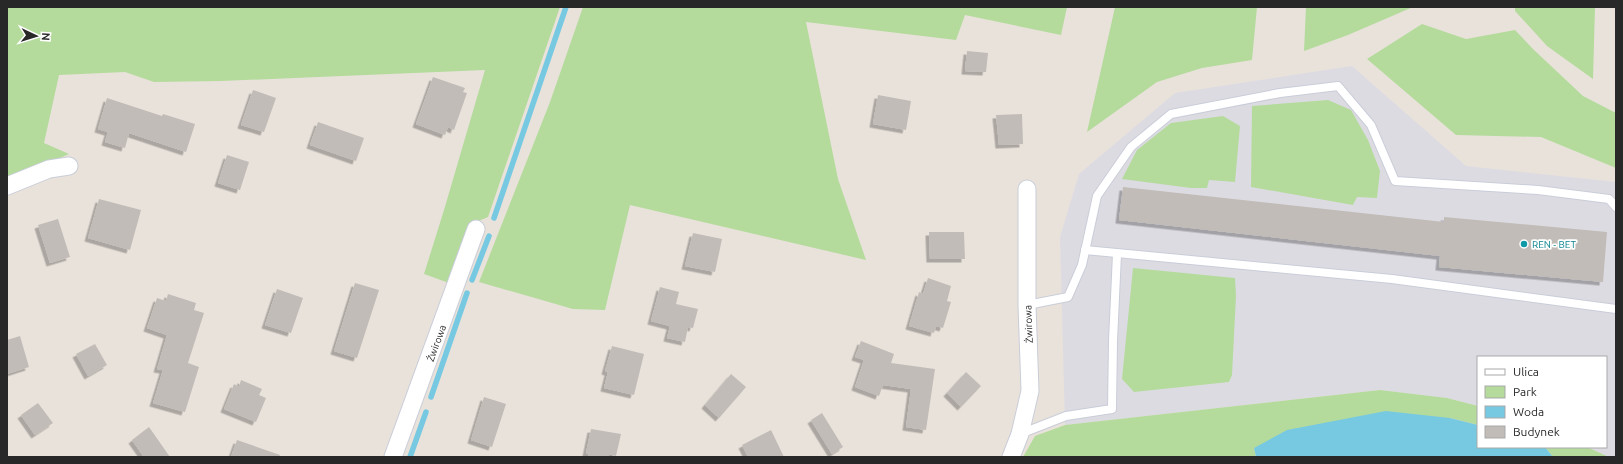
<svg xmlns="http://www.w3.org/2000/svg" width="1623" height="464" font-family="Ubuntu,sans-serif">
  <style>
    .industrial { fill: #dddbe2 }
    .green { fill: #b4db9c }
    .water { fill: #77c9e2 }
    .lines { fill: none; stroke-linecap: round; stroke-linejoin: round }
    .stream { stroke: #77c9e2; stroke-width: 5.5 }
    .building { fill: #c1bcb7; filter: url(#shadow) }
    .lane-casing { stroke: #c9cdd8; stroke-width: 10 }
    .street-casing { stroke: #c9cdd8; stroke-width: 19 }
    .lane { stroke: #fff; stroke-width: 8 }
    .street { stroke: #fff; stroke-width: 17 }
    .culture-dot { fill: #0f9aa8; stroke: #fff; stroke-width: 1.5 }
    .labels { text-anchor: middle; stroke-width: 3.5; stroke-linejoin: round; paint-order: stroke }
    .culture-label { font-size: 10px; fill: #0d838f; stroke: #fff; text-anchor: start }
    .street-label { font-size: 10px; fill: #282828; stroke: #fff }
  </style>
  <defs>
    <filter id="shadow"><feDropShadow dx="-3.5" dy="3.5" stdDeviation="0" flood-color="#0004"/></filter>
  </defs>
  <rect width="100%" height="100%" fill="#e9e2db"/>
  <path class="industrial" d="M 1352,66 L 1466,166 L 1616,182 L 1616,457 L 1609,457 L 1587,447 L 1606,447 L 1606,357 L 1478,357 L 1478,406 L 1447,398 L 1380,390 L 1065,425 L 1060,237 L 1079,174 L 1175,93 Z"/>
  <g class="green">
    <path d="M 7,7 L 560,7 L 488,217 L 476,222 L 449,283 L 424,274 L 444,210 L 485,70 L 221,81 L 154,82 L 125,72 L 59,75 L 44,143 L 69,154 L 7,181 Z"/>
    <path d="M 583,7 L 1067,7 L 1061,35 L 965,15 L 956,40 L 806,22 L 838,179 L 866,260 L 630,205 L 605,310 L 573,309 L 479,282 L 550,102 Z"/>
    <path d="M 1115,7 L 1257,7 L 1252,60 L 1202,68 L 1157,82 L 1087,132 Z"/>
    <path d="M 1306,7 L 1413,7 L 1348,35 L 1304,51 Z"/>
    <path d="M 1515,7 L 1595,7 L 1593,79 L 1547,46 L 1515,11 Z"/>
    <path d="M 1422,24 L 1466,39 L 1515,30 L 1533,49 L 1583,96 L 1616,113 L 1616,168 L 1541,137 L 1456,135 L 1367,59 Z"/>
    <path d="M 1328,100 L 1351,110 L 1368,140 L 1380,171 L 1377,198 L 1357,197 L 1353,205 L 1251,187 L 1252,106 Z"/>
    <path d="M 1223,116 L 1240,126 L 1235,182 L 1209,180 L 1207,188 L 1191,188 L 1122,179 L 1137,150 L 1171,123 Z"/>
    <path d="M 1133,268 L 1235,278 L 1236,296 L 1232,375 L 1229,382 L 1134,392 L 1122,379 Z"/>
    <path d="M 1380,390 L 1447,398 L 1478,406 L 1478,425 L 1450,418 L 1254,448 L 1256,457 L 1023,457 L 1035,436 L 1065,425 Z"/>
    <path d="M 1545,447 L 1587,447 L 1609,457 L 1553,457 Z"/>
  </g>
  <path class="water" d="M 1386,411 L 1450,418 L 1478,425 L 1478,447 L 1545,447 L 1553,457 L 1256,457 L 1254,448 L 1287,430 Z"/>
  <g class="lines">
    <g class="stream">
      <path d="M 494,218 L 566,7"/>
      <path d="M 472,280 L 489,236"/>
      <path d="M 431,397 L 467,293"/>
      <path d="M 410,457 L 426,412"/>
    </g>
  </g>
  <g class="building">
    <path d="M 967,51 L 988,53 L 986,72 L 965,71 Z"/>
    <path d="M 433,77 L 465,88 L 463,92 L 467,93 L 454,130 L 448,127 L 445,135 L 416,124 Z"/>
    <path d="M 253,90 L 276,98 L 264,132 L 241,125 Z"/>
    <path d="M 878,95 L 911,101 L 906,130 L 873,124 Z"/>
    <path d="M 107,98 L 162,116 L 163,114 L 195,124 L 186,152 L 129,133 L 125,148 L 105,142 L 108,132 L 98,129 Z"/>
    <path d="M 1022,114 L 1023,144 L 999,145 L 996,115 Z"/>
    <path d="M 318,122 L 364,138 L 356,161 L 310,145 Z"/>
    <path d="M 227,155 L 249,162 L 240,190 L 218,183 Z"/>
    <path d="M 1123,187 L 1444,222 L 1444,217 L 1607,232 L 1603,282 L 1439,267 L 1440,256 L 1119,220 Z"/>
    <path d="M 99,199 L 141,210 L 130,250 L 88,238 Z"/>
    <path d="M 58,219 L 70,257 L 50,263 L 38,225 Z"/>
    <path d="M 929,232 L 964,232 L 965,259 L 930,259 Z"/>
    <path d="M 693,233 L 722,239 L 715,272 L 685,266 Z"/>
    <path d="M 928,278 L 951,286 L 947,301 L 951,302 L 943,328 L 936,326 L 934,333 L 909,326 L 919,292 L 923,294 Z"/>
    <path d="M 355,283 L 379,290 L 357,358 L 334,351 Z"/>
    <path d="M 660,287 L 679,292 L 676,304 L 698,309 L 693,328 L 688,327 L 685,342 L 667,338 L 670,326 L 651,321 Z"/>
    <path d="M 277,289 L 303,298 L 291,333 L 265,325 Z"/>
    <path d="M 168,294 L 196,303 L 194,310 L 204,313 L 188,363 L 199,367 L 185,412 L 153,403 L 163,370 L 157,369 L 167,335 L 147,328 L 157,298 L 166,301 Z"/>
    <path d="M 20,336 L 29,367 L 7,374 L 7,340 Z"/>
    <path d="M 861,341 L 894,354 L 891,363 L 935,369 L 926,430 L 906,427 L 911,389 L 883,385 L 879,396 L 855,387 L 864,360 L 855,357 Z"/>
    <path d="M 95,344 L 107,365 L 88,376 L 76,354 Z"/>
    <path d="M 612,346 L 644,354 L 634,395 L 604,388 L 608,372 L 605,371 Z"/>
    <path d="M 966,372 L 981,386 L 961,407 L 947,393 Z"/>
    <path d="M 731,374 L 746,387 L 719,418 L 705,405 Z"/>
    <path d="M 241,380 L 262,389 L 259,395 L 266,398 L 256,422 L 224,409 L 234,384 L 239,387 Z"/>
    <path d="M 484,397 L 506,404 L 492,447 L 471,440 Z"/>
    <path d="M 38,403 L 53,423 L 35,435 L 21,415 Z"/>
    <path d="M 822,413 L 843,447 L 832,454 L 811,420 Z"/>
    <path d="M 149,427 L 170,457 L 144,457 L 132,440 Z"/>
    <path d="M 591,429 L 621,434 L 616,456 L 609,454 L 609,457 L 588,457 L 589,454 L 586,453 Z"/>
    <path d="M 771,430 L 784,457 L 748,457 L 742,445 Z"/>
    <path d="M 237,440 L 280,455 L 279,457 L 231,457 Z"/>
  </g>
  <g class="lines">
    <defs>
      <g id="lane">
        <path d="M 1085,250 L 1392,279 L 1616,309"/>
        <path d="M 1027,305 L 1068,297 L 1082,265 L 1097,196 L 1131,147 L 1171,114 L 1280,93 L 1338,86 L 1371,125 L 1395,181 L 1538,190 L 1609,199 L 1616,207"/>
        <path d="M 1020,434 L 1066,416 L 1112,409 L 1113,341 L 1117,254"/>
      </g>
      <g id="street">
        <path d="M 7,186 L 49,169 L 69,166"/>
        <path d="M 393,457 L 476,229"/>
        <path d="M 1011,457 L 1020,434 L 1030,391 L 1027,305 L 1027,189"/>
      </g>
    </defs>
    <use href="#lane" class="lane-casing"/>
    <use href="#street" class="street-casing"/>
    <use href="#lane" class="lane"/>
    <use href="#street" class="street"/>
  </g>
  <circle class="culture-dot" cx="1524" cy="244" r="4"/>
  <g class="labels">
    <g class="culture-label">
      <text x="1532" y="248">REN - BET</text>
    </g>
    <g class="street-label">
      <text transform="translate(1028 324) rotate(-92)" y="4">Żwirowa</text>
      <text transform="translate(436 343) rotate(-70)" y="4">Żwirowa</text>
    </g>
  </g>
  <rect width="1623" height="464" fill="none" stroke="#282828" stroke-width="16"/>
  <rect x="1477" y="356" width="130" height="92" fill="#ffffff" stroke="#a9a9a9"/>
  <rect x="1485" y="369" width="20" height="6" fill="#ffffff" stroke="#a9a9a9"/>
  <text x="1513" y="376" font-size="12" fill="#282828">Ulica</text>
  <rect x="1485" y="386" width="20" height="12" fill="#b4db9c" stroke="#a9a9a9"/>
  <text x="1513" y="396" font-size="12" fill="#282828">Park</text>
  <rect x="1485" y="406" width="20" height="12" fill="#77c9e2" stroke="#a9a9a9"/>
  <text x="1513" y="416" font-size="12" fill="#282828">Woda</text>
  <rect x="1485" y="426" width="20" height="12" fill="#c1bcb7" stroke="#a9a9a9"/>
  <text x="1513" y="436" font-size="12" fill="#282828">Budynek</text>
  <g transform="translate(36 36) rotate(94)" stroke="#ffffff" stroke-width="3" paint-order="stroke">
  <path d="M0-3L7 15L0 10L-7 15Z" fill="#282828"/>
  <text y="-6" font-size="11" font-weight="bold" text-anchor="middle" fill="#282828">N</text>
  </g>
</svg>
